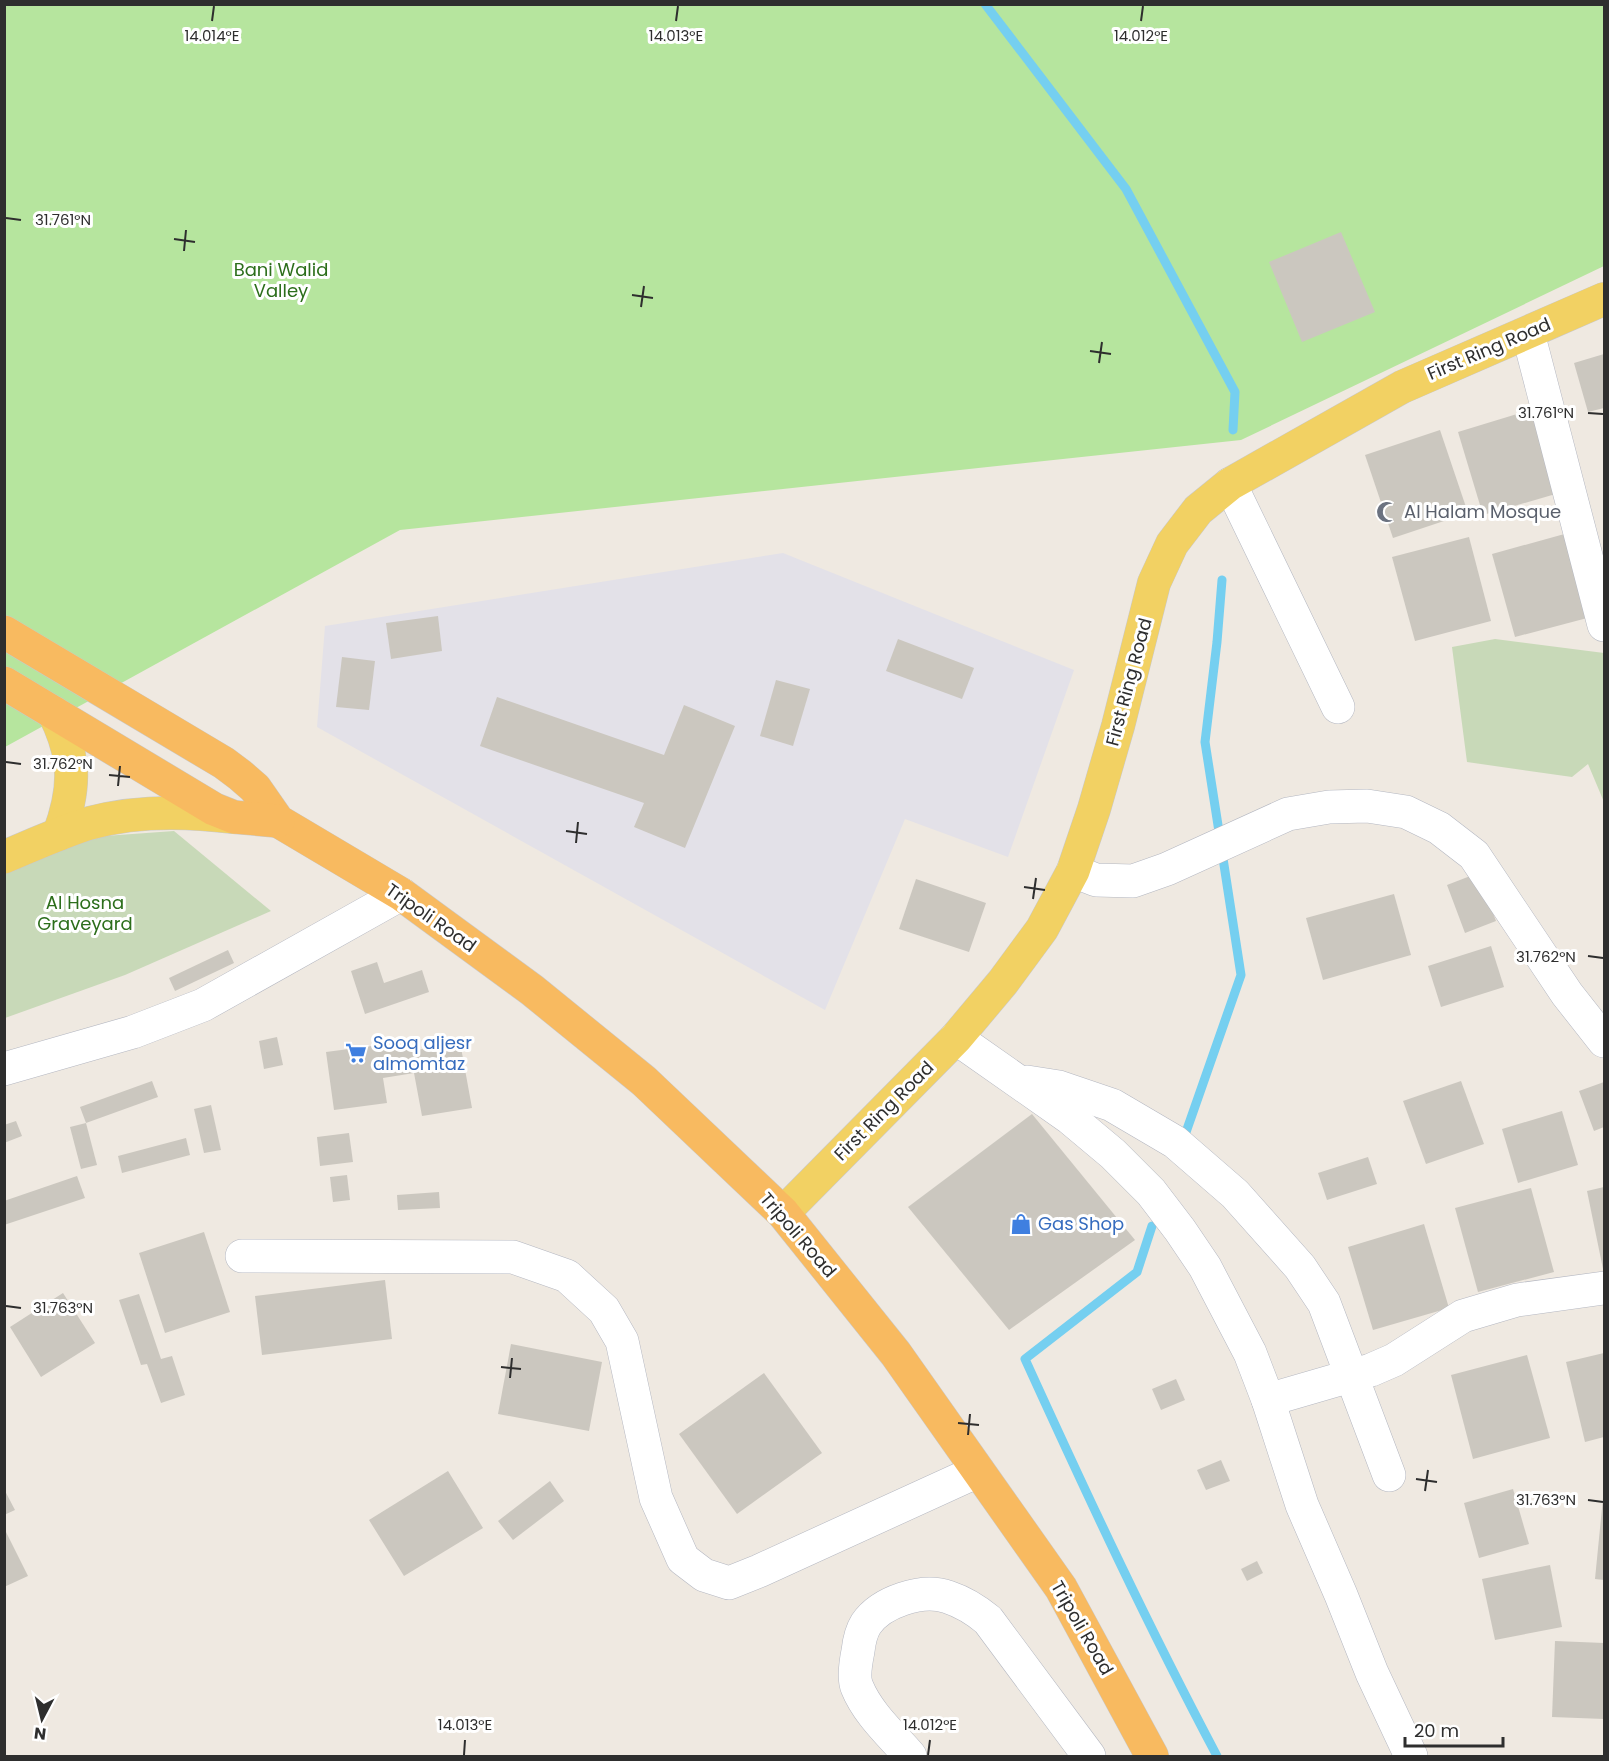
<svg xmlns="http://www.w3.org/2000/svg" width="1609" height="1761" font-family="Poppins,sans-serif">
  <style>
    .industrial { fill: #e3e1e8 }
    .green { fill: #b6e59e }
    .cemetery { fill: #c8d9b8 }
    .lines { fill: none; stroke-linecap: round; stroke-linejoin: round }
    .stream { stroke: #75cff0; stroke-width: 9 }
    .building { fill: #cbc7bf }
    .minor-casing { stroke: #b4b7c1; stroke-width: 34 }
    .primary-casing { stroke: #c9c9c9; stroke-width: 34 }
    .trunk-casing { stroke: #c9c9c9; stroke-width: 34 }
    .minor { stroke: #fff; stroke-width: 33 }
    .primary { stroke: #f2d163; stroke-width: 33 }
    .trunk { stroke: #f8ba60; stroke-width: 33 }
    .ticks { fill: none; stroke: #2e2e2e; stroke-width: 2 }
    .labels { text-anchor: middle; stroke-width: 6; stroke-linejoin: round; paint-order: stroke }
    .park-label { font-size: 18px; fill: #2c6e1b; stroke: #fff }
    .street-label { font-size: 18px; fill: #2e2e2e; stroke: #fff }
    .worship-label { font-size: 18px; fill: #5b616d; stroke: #fff; text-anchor: start }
    .shop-label { font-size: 18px; fill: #366cbe; stroke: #fff; text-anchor: start }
    .ticks-label { font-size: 15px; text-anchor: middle; fill: #2e2e2e; stroke: #fff; stroke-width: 6; stroke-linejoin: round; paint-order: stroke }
  </style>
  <rect width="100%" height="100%" fill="#efe9e1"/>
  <path class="industrial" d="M 783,553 L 1074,670 L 1008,857 L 905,819 L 825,1010 L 317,727 L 325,626 Z"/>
  <path class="green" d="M 5,5 L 1604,5 L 1604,266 L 1241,440 L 400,530 L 5,747 Z"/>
  <g class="cemetery">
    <path d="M 1495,639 L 1604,653 L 1604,802 L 1588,764 L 1572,777 L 1467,762 L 1452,647 Z"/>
    <path d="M 174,831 L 271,911 L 125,975 L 5,1018 L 5,867 L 77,838 Z"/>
  </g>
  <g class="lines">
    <g class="stream">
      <path d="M 985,4 L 1126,189 L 1235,392 L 1233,430"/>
      <path d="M 1220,838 L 1205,742 L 1217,642 L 1222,580"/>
      <path d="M 1185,1135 L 1241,975 L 1222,852"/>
      <path d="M 1152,1226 L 1137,1272 L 1025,1359 C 1086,1493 1148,1626 1217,1756"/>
    </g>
  </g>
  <g class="building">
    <path d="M 1341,232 L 1375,312 L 1302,342 L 1269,262 Z"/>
    <path d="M 1604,354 L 1604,408 L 1588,412 L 1574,363 Z"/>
    <path d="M 1533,409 L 1559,493 L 1483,515 L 1458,432 Z"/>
    <path d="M 1440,430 L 1468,513 L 1393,538 L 1365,455 Z"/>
    <path d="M 1568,533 L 1591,617 L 1515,637 L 1492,554 Z"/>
    <path d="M 1469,537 L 1491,621 L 1415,641 L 1392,557 Z"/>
    <path d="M 438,616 L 442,651 L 391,659 L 386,623 Z"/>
    <path d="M 898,639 L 974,668 L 962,699 L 886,671 Z"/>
    <path d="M 342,657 L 375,661 L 369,710 L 336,707 Z"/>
    <path d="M 776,680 L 810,689 L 793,746 L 760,736 Z"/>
    <path d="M 497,697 L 664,755 L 684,705 L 735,726 L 685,848 L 634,827 L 644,803 L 480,746 Z"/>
    <path d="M 1478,873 L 1496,921 L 1465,933 L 1447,885 Z"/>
    <path d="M 916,879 L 986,903 L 969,952 L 899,929 Z"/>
    <path d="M 1394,894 L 1411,955 L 1323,980 L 1306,918 Z"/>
    <path d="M 1491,946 L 1504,987 L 1441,1007 L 1428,966 Z"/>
    <path d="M 228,950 L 234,963 L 175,991 L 169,978 Z"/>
    <path d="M 377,962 L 384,983 L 422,970 L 429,992 L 365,1014 L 351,971 Z"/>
    <path d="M 277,1037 L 283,1065 L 264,1069 L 259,1041 Z"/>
    <path d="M 410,1041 L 411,1051 L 460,1042 L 472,1108 L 422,1116 L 414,1073 L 383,1078 L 387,1103 L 334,1110 L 326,1052 Z"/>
    <path d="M 152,1081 L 158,1097 L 86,1123 L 80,1107 Z"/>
    <path d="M 1461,1081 L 1484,1144 L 1426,1164 L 1403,1101 Z"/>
    <path d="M 1604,1082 L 1604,1127 L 1594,1131 L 1579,1091 Z"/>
    <path d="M 211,1105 L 221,1150 L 204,1153 L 194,1109 Z"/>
    <path d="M 1562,1111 L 1578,1165 L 1518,1183 L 1502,1129 Z"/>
    <path d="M 1032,1114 L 1135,1240 L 1009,1330 L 908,1207 Z"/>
    <path d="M 16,1121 L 22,1136 L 4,1143 L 4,1125 Z"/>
    <path d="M 86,1123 L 97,1165 L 81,1169 L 70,1127 Z"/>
    <path d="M 349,1133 L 353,1162 L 320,1166 L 317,1137 Z"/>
    <path d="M 186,1138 L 190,1155 L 122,1173 L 118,1156 Z"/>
    <path d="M 1368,1157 L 1377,1184 L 1327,1200 L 1318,1173 Z"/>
    <path d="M 347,1175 L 350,1200 L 333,1202 L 330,1177 Z"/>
    <path d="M 77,1176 L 85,1198 L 4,1225 L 4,1201 Z"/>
    <path d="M 1604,1187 L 1604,1269 L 1603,1269 L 1587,1191 Z"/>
    <path d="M 1531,1188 L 1554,1272 L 1478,1292 L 1455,1208 Z"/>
    <path d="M 439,1192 L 440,1208 L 398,1210 L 397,1195 Z"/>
    <path d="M 1424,1224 L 1449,1308 L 1373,1330 L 1348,1247 Z"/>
    <path d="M 204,1232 L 230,1312 L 165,1333 L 139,1253 Z"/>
    <path d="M 385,1280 L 392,1339 L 262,1355 L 255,1296 Z"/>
    <path d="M 63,1293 L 95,1343 L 41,1377 L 10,1327 Z"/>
    <path d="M 139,1294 L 161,1359 L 172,1356 L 185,1395 L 161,1403 L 147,1364 L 141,1365 L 119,1300 Z"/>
    <path d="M 511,1344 L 602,1362 L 589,1431 L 498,1414 Z"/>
    <path d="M 1604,1353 L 1604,1437 L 1585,1442 L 1566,1362 Z"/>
    <path d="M 1527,1355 L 1550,1438 L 1473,1459 L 1451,1375 Z"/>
    <path d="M 764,1373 L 822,1453 L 737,1514 L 679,1434 Z"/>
    <path d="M 1176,1379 L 1185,1400 L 1161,1410 L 1152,1389 Z"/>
    <path d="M 1221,1460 L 1230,1481 L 1206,1490 L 1197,1470 Z"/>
    <path d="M 448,1471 L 483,1528 L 404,1576 L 369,1520 Z"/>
    <path d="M 550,1481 L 564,1501 L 513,1540 L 498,1521 Z"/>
    <path d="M 4,1489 L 15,1510 L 4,1515 Z"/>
    <path d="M 1513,1489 L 1529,1544 L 1479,1558 L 1464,1503 Z"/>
    <path d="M 1603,1498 L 1604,1498 L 1604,1580 L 1595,1579 Z"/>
    <path d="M 4,1528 L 28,1576 L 4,1587 Z"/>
    <path d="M 1257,1561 L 1263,1573 L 1247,1581 L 1241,1569 Z"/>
    <path d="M 1550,1565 L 1562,1627 L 1495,1640 L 1482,1579 Z"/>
    <path d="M 1555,1641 L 1604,1643 L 1604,1719 L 1552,1717 Z"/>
  </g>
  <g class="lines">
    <defs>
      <g id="minor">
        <path d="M 1528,333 L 1604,625"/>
        <path d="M 1230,484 L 1338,707"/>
        <path d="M 1073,871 L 1096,880 L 1133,881 L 1167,869 L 1288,814 L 1329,807 L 1367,806 L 1406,812 L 1439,828 L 1474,855 L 1567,994 L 1604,1041"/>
        <path d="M 956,1038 L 1070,1118 L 1113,1154 L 1151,1192 L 1180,1230 L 1205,1267 L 1250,1353 L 1268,1400 L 1302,1505 L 1341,1595 L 1372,1673 L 1411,1756"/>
        <path d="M 4,1069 L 133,1032 L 203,1005 L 401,894"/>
        <path d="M 1027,1082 L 1059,1087 L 1112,1105 L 1175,1142 L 1235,1194 L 1300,1267 L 1324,1303 L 1389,1475"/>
        <path d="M 242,1256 L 513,1257 L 567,1276 L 604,1310 L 622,1341 L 656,1498 L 683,1559 L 704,1575 L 729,1583 L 759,1571 L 978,1471"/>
        <path d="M 1268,1400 L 1371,1370 L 1394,1360 L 1463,1316 L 1517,1300 L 1604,1288"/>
        <path d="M 910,1756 C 892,1735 868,1714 857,1687 C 853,1678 856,1661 858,1651 C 859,1642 861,1632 866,1624 C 881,1602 922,1588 948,1597 C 963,1602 976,1610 988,1620 L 1089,1756"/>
      </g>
      <g id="primary">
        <path d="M 54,713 C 76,757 76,788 59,834"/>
        <path d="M 4,857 C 33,845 61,832 90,823 C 137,810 185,811 232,817"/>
        <path d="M 783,1213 L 956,1038 L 1003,982 L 1042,929 L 1073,871 L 1094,809 L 1118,726 L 1154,583 L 1172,544 L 1198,510 L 1230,484 L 1402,387 L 1604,299"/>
      </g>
      <g id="trunk">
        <path d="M 4,632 L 224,763 L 240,775 L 255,788 L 278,821 L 401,894 L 532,990 L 644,1081 L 783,1213 L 896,1354 L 1061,1588 L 1152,1756"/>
        <path d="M 4,683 L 214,809 L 234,817 L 278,821"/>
      </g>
    </defs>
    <use href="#minor" class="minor-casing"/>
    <use href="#primary" class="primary-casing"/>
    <use href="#trunk" class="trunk-casing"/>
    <use href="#minor" class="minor"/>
    <use href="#primary" class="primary"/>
    <use href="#trunk" class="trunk"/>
  </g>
  <path class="ticks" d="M 212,21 L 214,6M 676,21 L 678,6M 1141,21 L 1143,6M 6,218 L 21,220M 174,239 L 195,242M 184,251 L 186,230M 632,295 L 653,298M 641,307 L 644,286M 1090,351 L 1111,354M 1099,363 L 1102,342M 1588,413 L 1603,414M 6,762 L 21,764M 109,775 L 130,777M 118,786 L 120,766M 566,831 L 587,834M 576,843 L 578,822M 1024,887 L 1045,890M 1033,899 L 1036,878M 1588,956 L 1603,958M 6,1306 L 21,1308M 501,1367 L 521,1369M 510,1378 L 512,1358M 958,1423 L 979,1425M 968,1435 L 970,1414M 1416,1479 L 1437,1482M 1425,1491 L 1428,1470M 1588,1500 L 1603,1502M 464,1755 L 465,1740M 928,1755 L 930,1740"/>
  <defs>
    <symbol id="mosque-bare" viewBox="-9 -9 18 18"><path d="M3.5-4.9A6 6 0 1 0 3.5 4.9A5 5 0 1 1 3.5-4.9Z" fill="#6b7280" stroke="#fff" stroke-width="2.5" paint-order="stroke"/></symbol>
    <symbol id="supermarket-bare" viewBox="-9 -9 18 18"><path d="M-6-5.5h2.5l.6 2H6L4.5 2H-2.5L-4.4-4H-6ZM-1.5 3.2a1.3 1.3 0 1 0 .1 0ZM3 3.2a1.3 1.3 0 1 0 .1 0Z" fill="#3f7fe0" stroke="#fff" stroke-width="2.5" paint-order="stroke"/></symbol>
    <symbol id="shop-bare" viewBox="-9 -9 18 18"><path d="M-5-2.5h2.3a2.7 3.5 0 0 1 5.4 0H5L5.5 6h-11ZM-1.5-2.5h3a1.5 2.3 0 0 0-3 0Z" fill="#3f7fe0" stroke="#fff" stroke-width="2.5" paint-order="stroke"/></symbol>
  </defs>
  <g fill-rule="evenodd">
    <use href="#mosque-bare" x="1372" y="497" width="30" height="30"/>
    <use href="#supermarket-bare" x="341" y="1038" width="30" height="30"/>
    <use href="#shop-bare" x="1006" y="1209" width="30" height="30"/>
  </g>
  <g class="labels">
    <g class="park-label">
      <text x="281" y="276">Bani Walid<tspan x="281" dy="21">Valley</tspan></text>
      <text x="85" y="909">Al Hosna<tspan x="85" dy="21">Graveyard</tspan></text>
    </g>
    <g class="street-label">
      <text transform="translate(1489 349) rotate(-23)" y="6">First Ring Road</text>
      <text transform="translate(1129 682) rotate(-75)" y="6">First Ring Road</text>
      <text transform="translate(431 918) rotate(35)" y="6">Tripoli Road</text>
      <text transform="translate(884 1111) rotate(-45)" y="6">First Ring Road</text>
      <text transform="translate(798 1235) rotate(49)" y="6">Tripoli Road</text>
      <text transform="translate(1082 1628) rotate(60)" y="6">Tripoli Road</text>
    </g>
    <g class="worship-label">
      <text x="1404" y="518">Al Halam Mosque</text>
    </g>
    <g class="shop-label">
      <text x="373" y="1049">Sooq aljesr<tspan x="373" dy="21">almomtaz</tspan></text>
      <text x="1038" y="1230">Gas Shop</text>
    </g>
  </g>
  <g class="ticks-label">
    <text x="212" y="41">14.014°E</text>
    <text x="676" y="41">14.013°E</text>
    <text x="1141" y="41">14.012°E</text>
    <text x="63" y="225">31.761°N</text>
    <text x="1546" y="418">31.761°N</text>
    <text x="63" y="769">31.762°N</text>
    <text x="1546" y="962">31.762°N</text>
    <text x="63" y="1313">31.763°N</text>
    <text x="1546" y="1505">31.763°N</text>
    <text x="465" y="1730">14.013°E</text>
    <text x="930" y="1730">14.012°E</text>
  </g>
  <rect width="1609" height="1761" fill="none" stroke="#2e2e2e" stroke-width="12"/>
  <g transform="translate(42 1719) rotate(187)" stroke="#ffffff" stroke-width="4.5" paint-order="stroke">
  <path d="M0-4.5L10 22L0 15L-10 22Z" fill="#2e2e2e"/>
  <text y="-9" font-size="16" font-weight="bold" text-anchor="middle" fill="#2e2e2e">N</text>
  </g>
  <path d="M1405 1737v9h98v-9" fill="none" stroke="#2e2e2e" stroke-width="3"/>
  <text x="1414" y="1737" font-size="18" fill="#2e2e2e" stroke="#ffffff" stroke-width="4.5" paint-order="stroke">20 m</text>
</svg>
